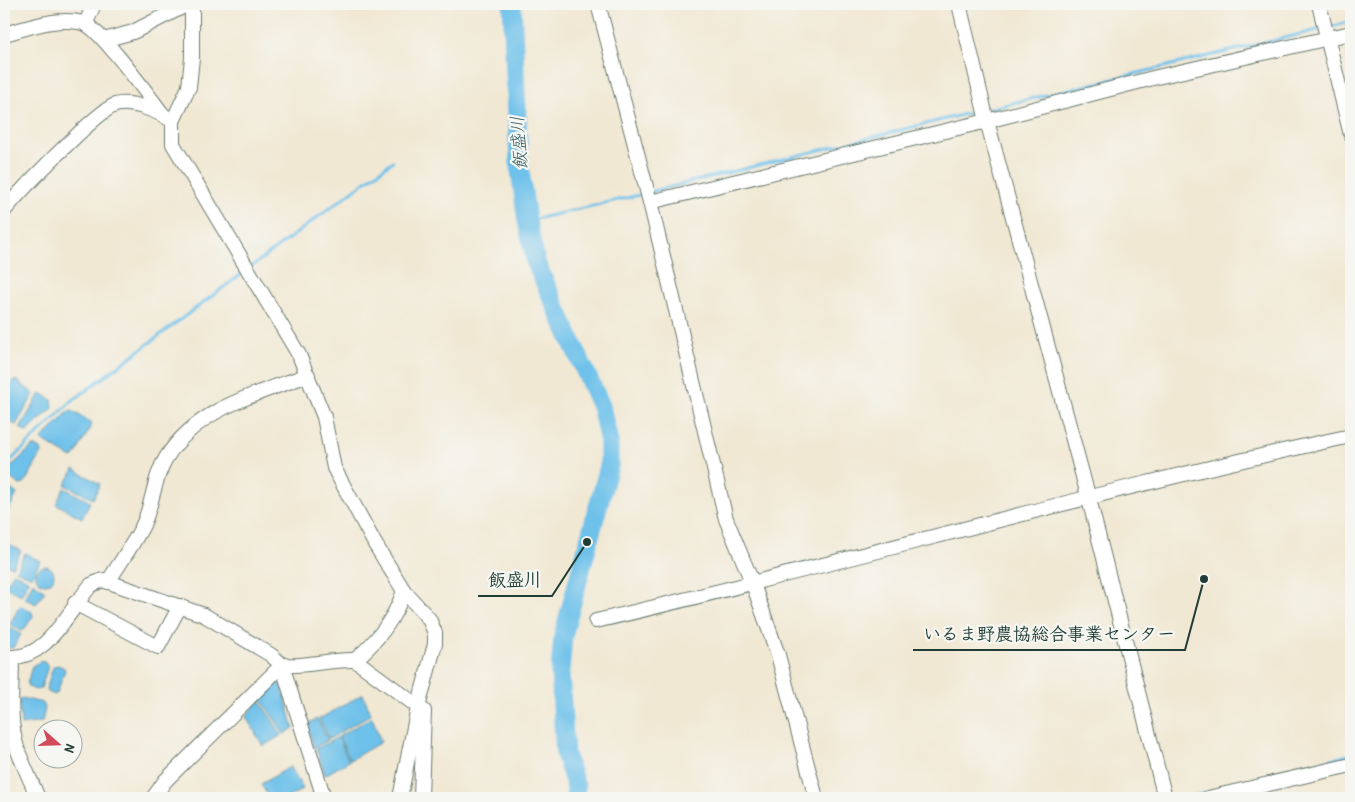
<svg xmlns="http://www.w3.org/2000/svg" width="1355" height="802" font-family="'Patrick Hand','Klee One',sans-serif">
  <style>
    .water { fill: #6ec1ea; stroke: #467f8f }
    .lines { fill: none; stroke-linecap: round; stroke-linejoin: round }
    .stream { stroke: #6ec1ea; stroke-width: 3 }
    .river { stroke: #6ec1ea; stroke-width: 19 }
    .minor-casing { stroke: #68796c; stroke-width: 16 }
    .minor { stroke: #fff; stroke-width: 14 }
    .labels { text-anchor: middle; stroke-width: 4.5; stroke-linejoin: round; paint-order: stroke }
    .water-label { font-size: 18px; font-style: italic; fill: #335e62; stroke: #f6f6f2 }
    .leader { fill: none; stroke: #1f3d34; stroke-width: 2 }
    .callout-dot { fill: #1f3d34; stroke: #f6f6f2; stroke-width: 2 }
    .callout-label { font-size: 18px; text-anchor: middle; font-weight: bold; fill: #1f3d34; stroke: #f6f6f2; stroke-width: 4.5; stroke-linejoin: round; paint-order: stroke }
  </style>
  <rect width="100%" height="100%" fill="#f6f6f2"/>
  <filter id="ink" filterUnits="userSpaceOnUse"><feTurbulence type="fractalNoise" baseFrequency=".02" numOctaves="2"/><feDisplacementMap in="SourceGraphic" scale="10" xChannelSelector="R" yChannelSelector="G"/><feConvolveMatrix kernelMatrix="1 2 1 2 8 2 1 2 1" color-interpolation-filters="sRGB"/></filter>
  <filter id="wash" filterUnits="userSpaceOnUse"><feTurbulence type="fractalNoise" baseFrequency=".0096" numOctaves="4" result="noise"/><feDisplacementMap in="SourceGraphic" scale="20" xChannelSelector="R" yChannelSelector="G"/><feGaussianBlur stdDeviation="1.12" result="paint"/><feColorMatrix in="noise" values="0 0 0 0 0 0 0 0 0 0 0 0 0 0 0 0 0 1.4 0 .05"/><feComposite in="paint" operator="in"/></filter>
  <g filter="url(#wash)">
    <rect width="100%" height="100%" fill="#f1e8d3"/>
    <g class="water">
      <path d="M 16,380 L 34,394 L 16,425 L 4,418 L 4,396 L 12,381 Z"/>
      <path d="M 43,394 L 52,400 L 53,408 L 27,432 L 20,428 L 39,395 Z"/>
      <path d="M 70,410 L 91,422 L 92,425 L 74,457 L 72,458 L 41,440 Z"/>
      <path d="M 33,446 L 41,449 L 42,453 L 24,484 L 20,485 L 7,476 L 6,471 Z"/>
      <path d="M 74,469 L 100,484 L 93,499 L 65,485 Z"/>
      <path d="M 4,484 L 17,494 L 4,519 Z"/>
      <path d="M 64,488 L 90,502 L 82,518 L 56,504 Z"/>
      <path d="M 4,541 L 21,551 L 12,567 L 4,563 Z"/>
      <path d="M 25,553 L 40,561 L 32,577 L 16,570 Z"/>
      <circle cx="45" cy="575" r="9"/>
      <path d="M 14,572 L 29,581 L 21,595 L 5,587 Z"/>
      <path d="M 33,582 L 45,591 L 36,604 L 25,598 Z"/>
      <path d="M 22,606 L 32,612 L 33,616 L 24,630 L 21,631 L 10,624 L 19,607 Z"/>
      <path d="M 8,627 L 21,634 L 13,648 L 4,647 L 4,634 Z"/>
      <path d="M 41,661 L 46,663 L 48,666 L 41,688 L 36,690 L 28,687 L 27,684 L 32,666 Z"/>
      <path d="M 57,665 L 63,667 L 65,670 L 57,693 L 55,695 L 47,692 L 46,689 L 53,667 Z"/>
      <path d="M 277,683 L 281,684 L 294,728 L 284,734 L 261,699 Z"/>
      <path d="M 363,694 L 371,714 L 329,739 L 319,719 Z"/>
      <path d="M 21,698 L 43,703 L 45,708 L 42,722 L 21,725 L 19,702 Z"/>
      <path d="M 259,700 L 282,735 L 263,746 L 246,717 Z"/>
      <path d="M 372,717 L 381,742 L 350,760 L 339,736 Z"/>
      <path d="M 317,719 L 328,740 L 314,748 L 307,724 Z"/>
      <path d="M 338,737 L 349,761 L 325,775 L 316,749 Z"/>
      <path d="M 290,767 L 303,789 L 287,798 L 269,798 L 261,784 Z"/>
    </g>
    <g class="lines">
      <g class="stream">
        <path d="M 1328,28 L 1351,21"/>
        <path d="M 988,109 L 1322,29"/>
        <path d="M 650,192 L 982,110"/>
        <path d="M 527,221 L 644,194"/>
        <path d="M 251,267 L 393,161"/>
        <path d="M 4,467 L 72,401 L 244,272"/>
        <path d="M 1258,780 L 1351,754"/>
        <path d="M 1185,798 L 1206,793"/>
      </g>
      <path class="river" d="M 512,4 L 519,163 L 527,221 L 536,263 L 601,406 L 609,442 L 609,466 L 563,636 L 560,672 L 565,754 L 576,787 L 575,798"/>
    </g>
  </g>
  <g filter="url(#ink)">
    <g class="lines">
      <defs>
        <g id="minor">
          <path d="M 192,4 L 192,58 L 189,87 L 173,121 L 173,144 L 299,355 L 324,417 L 334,468 L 375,544 L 404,591 L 429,619 L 435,633 L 435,644 L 418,707 L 400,798"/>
          <path d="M 598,4 L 650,202 L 726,519 L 753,584 L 778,655 L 816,798"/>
          <path d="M 959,4 L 987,121 L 1089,499 L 1165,798"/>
          <path d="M 1319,4 L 1351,135"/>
          <path d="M 86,23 L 94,4"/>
          <path d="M 4,34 C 28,28 58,16 83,23 C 99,27 151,99 164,116"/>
          <path d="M 104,40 L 133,32 L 188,4"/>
          <path d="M 650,202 L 987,121 L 1157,77 L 1351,33"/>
          <path d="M 4,211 C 19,192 96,112 115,105 C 132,100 159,112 173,121"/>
          <path d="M 108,582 C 119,564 132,546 142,527 C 153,505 153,479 166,458 C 197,408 257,394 308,375"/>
          <path d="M 75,603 L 158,647 L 180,606"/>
          <path d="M 596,621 C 848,562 1098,490 1351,436"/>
          <path d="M 4,656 C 45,665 68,611 91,585 L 103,580 L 204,615 L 271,655 L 282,665 L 324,798"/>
          <path d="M 12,658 C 12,688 8,722 18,751 C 24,767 32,783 38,798"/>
          <path d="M 355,660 C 378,640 394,620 404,591"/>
          <path d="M 153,798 L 165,781 L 282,665 C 307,667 330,659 355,660 L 424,711 L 421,798"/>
          <path d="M 1208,798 L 1351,765"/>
        </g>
      </defs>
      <use href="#minor" class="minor-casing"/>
      <use href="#minor" class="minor"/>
    </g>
  </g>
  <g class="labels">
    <g class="water-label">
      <text transform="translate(519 143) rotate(-94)" y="6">飯盛川</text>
    </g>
  </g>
  <path class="leader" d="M587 542L552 596H478M1204 579L1185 650H913"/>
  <g class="callout-dot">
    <circle cx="587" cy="542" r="5"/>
    <circle cx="1204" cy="579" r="5"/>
  </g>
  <g class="callout-label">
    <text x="515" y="586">飯盛川</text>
    <text x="1049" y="640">いるま野農協総合事業センター</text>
  </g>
  <rect width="1355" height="802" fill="none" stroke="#f6f6f2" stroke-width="20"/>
  <g transform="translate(58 744) rotate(110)"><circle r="24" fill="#f6f6f2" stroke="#a0aca6"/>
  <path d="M0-4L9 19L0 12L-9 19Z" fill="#d1495b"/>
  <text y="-8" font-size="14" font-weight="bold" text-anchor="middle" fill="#1f3d34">N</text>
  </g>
</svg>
